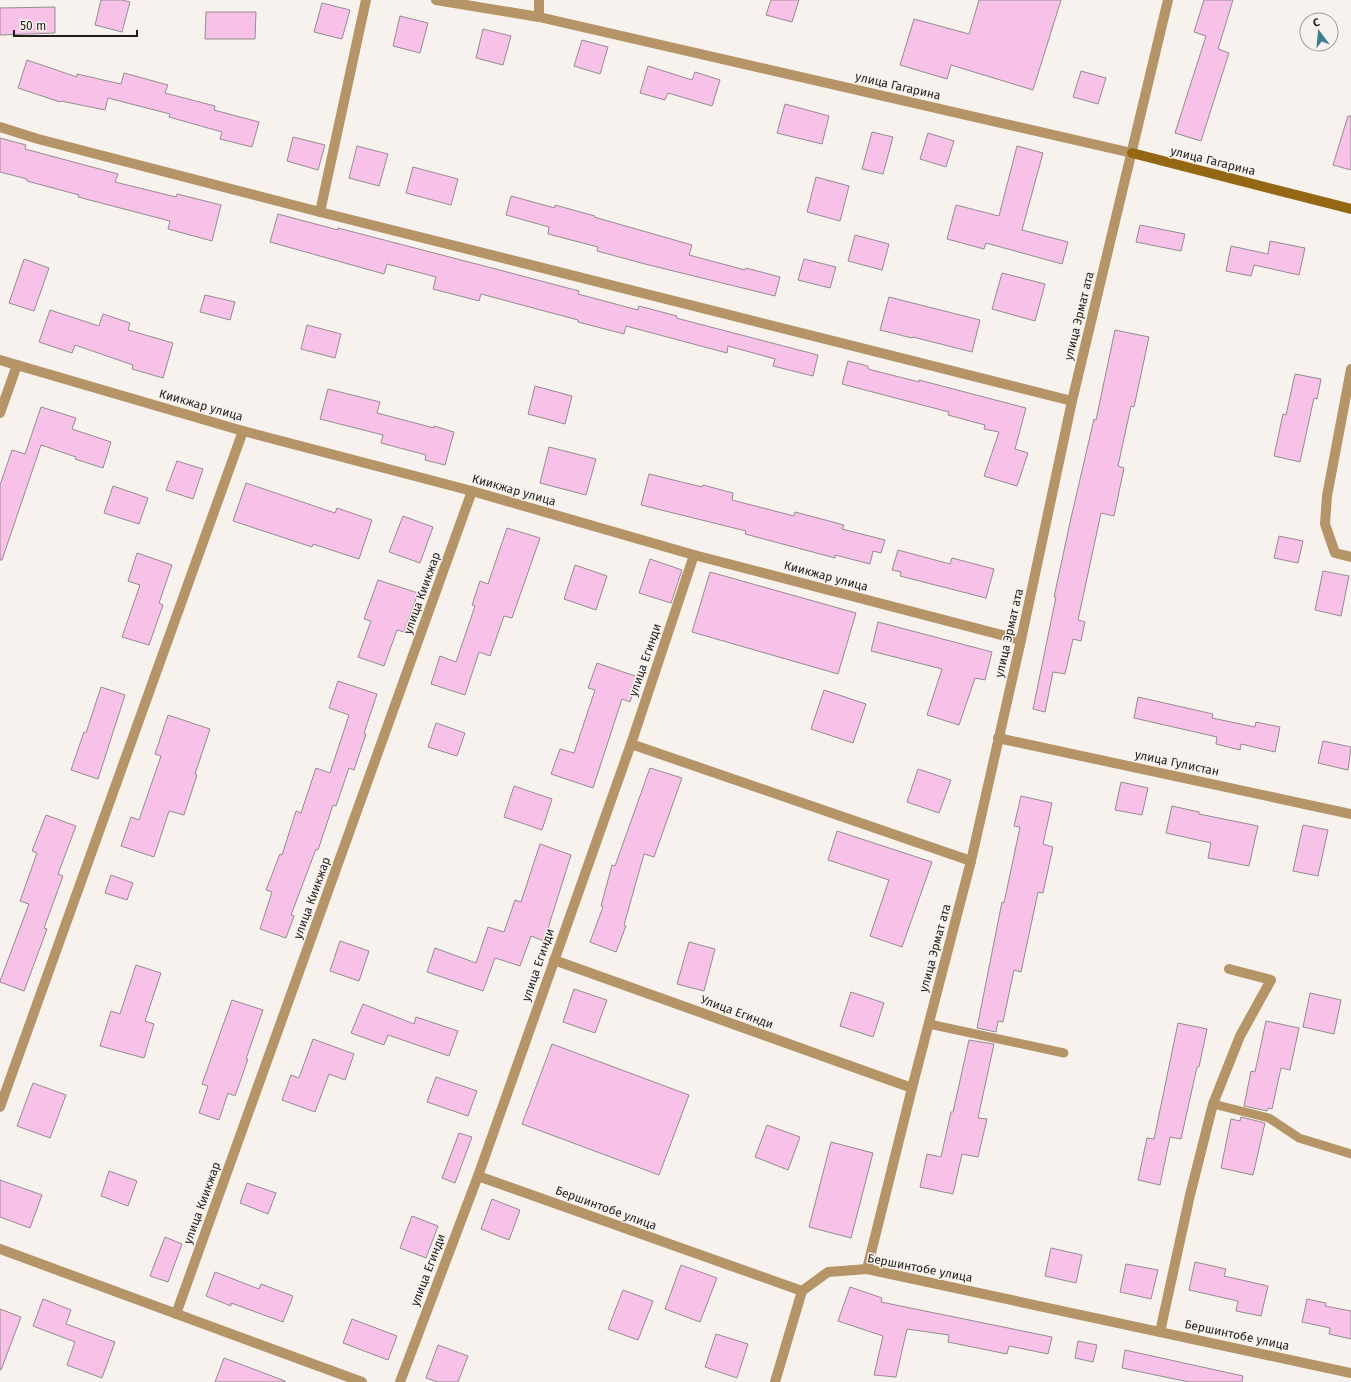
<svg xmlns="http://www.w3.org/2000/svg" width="1351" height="1382" font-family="'Fira Sans',sans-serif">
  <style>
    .building { fill: #f8c1e7; stroke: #938d91 }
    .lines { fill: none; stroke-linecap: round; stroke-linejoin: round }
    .lane { stroke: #b59568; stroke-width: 9 }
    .street { stroke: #b59568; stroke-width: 10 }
    .secondary { stroke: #946714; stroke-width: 10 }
    .labels { text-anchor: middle; stroke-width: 3; stroke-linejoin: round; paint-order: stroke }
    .street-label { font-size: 12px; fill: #201e1c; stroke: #f7f2ed }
  </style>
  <rect width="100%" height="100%" fill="#f7f2ed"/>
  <g class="building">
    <path d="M 101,0 L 122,0 L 130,2 L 122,32 L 95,25 Z"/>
    <path d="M 771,0 L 799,0 L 792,22 L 766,15 Z"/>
    <path d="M 979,0 L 1061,0 L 1033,90 L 951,65 L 947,79 L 900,65 L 914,19 L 969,34 Z"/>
    <path d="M 1204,0 L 1233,0 L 1218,49 L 1229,53 L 1201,141 L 1175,133 L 1206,36 L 1194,32 Z"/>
    <path d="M 322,3 L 350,10 L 342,39 L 314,32 Z"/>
    <path d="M 55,7 L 55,33 L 0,35 L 0,8 Z"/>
    <path d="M 206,12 L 256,12 L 255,39 L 205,39 Z"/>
    <path d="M 400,16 L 428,23 L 420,53 L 393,46 Z"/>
    <path d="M 483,29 L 511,36 L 503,65 L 476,58 Z"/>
    <path d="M 582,40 L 608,47 L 600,74 L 574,66 Z"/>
    <path d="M 27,60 L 77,77 L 77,74 L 121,84 L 124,73 L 168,85 L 165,93 L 215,106 L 214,110 L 259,122 L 252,147 L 220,139 L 222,132 L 169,117 L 170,114 L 108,98 L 105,110 L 61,101 L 60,102 L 18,88 Z"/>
    <path d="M 648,66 L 692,80 L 695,72 L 720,80 L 712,106 L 668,93 L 665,100 L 640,93 Z"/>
    <path d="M 1081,71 L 1106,78 L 1098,104 L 1073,97 Z"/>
    <path d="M 785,104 L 829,116 L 822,144 L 777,133 Z"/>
    <path d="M 1348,116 L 1351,116 L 1351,170 L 1333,165 Z"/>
    <path d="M 872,132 L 893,137 L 883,174 L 862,169 Z"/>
    <path d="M 928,133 L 954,141 L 946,167 L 920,159 Z"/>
    <path d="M 293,137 L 325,145 L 318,170 L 287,161 Z"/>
    <path d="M 0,138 L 26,145 L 25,149 L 118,174 L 115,182 L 176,197 L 177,194 L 221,205 L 212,241 L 168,229 L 170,221 L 78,197 L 79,195 L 27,181 L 27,179 L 0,172 Z"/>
    <path d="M 357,146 L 388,154 L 379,186 L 349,178 Z"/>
    <path d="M 1017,146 L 1043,153 L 1022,230 L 1068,242 L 1062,264 L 986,243 L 984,249 L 947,239 L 956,205 L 999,216 Z"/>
    <path d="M 413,167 L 458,179 L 451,205 L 406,193 Z"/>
    <path d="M 816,177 L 849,186 L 840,221 L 807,212 Z"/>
    <path d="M 511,196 L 555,208 L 555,205 L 595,216 L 594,217 L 692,245 L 689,255 L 745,270 L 746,268 L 780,277 L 775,296 L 645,264 L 597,251 L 598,247 L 548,234 L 549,227 L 506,215 Z"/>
    <path d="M 278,214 L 338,230 L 338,228 L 488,267 L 579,291 L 578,294 L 638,310 L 639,306 L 677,316 L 676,318 L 818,355 L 813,376 L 773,366 L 775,359 L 728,346 L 727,353 L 626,326 L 624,334 L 578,322 L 578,320 L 481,294 L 479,301 L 433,289 L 436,277 L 387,264 L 384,274 L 270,242 Z"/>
    <path d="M 1140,225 L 1185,234 L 1181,251 L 1136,242 Z"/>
    <path d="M 855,235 L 889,244 L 882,270 L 848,261 Z"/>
    <path d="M 1270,241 L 1305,248 L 1299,275 L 1254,265 L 1251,276 L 1226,271 L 1231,246 L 1268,254 Z"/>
    <path d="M 24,259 L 49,268 L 34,311 L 9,303 Z"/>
    <path d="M 804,259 L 836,267 L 830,288 L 798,280 Z"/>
    <path d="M 1002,273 L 1045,284 L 1035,321 L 992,309 Z"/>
    <path d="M 205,295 L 235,302 L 230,320 L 200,312 Z"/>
    <path d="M 889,297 L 980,320 L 972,352 L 913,337 L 912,338 L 880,330 Z"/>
    <path d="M 50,310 L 99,326 L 103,314 L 130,323 L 128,330 L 173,343 L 163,378 L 132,369 L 133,365 L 75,345 L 72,353 L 39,342 Z"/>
    <path d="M 307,325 L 341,334 L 335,358 L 301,349 Z"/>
    <path d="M 1115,330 L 1149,337 L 1134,407 L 1131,406 L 1118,466 L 1124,468 L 1114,516 L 1101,513 L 1078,620 L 1085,622 L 1081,641 L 1073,639 L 1065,674 L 1053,672 L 1045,712 L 1033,709 L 1056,597 L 1054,597 L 1071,518 L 1094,419 L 1096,420 Z"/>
    <path d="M 848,361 L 868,366 L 868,369 L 919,382 L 919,380 L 1026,408 L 1015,449 L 1028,453 L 1017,486 L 984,476 L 999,432 L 984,429 L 985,425 L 948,415 L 949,412 L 842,384 Z"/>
    <path d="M 1295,374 L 1321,379 L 1317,399 L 1314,398 L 1300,462 L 1274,456 L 1283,414 L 1286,415 Z"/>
    <path d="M 535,386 L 572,396 L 565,424 L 528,414 Z"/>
    <path d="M 328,389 L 380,402 L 377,413 L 434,428 L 434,426 L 454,432 L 445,465 L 425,460 L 426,455 L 381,443 L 383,435 L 320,419 Z"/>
    <path d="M 41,407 L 76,418 L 72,429 L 111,442 L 103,468 L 75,459 L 76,457 L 41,445 L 2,560 L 0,560 L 0,485 L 12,450 L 25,454 Z"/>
    <path d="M 549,447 L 596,459 L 586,495 L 540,483 Z"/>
    <path d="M 177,461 L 203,469 L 193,499 L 166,490 Z"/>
    <path d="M 649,474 L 702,487 L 703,485 L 733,493 L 732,500 L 794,516 L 795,512 L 844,525 L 842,529 L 885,540 L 881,553 L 873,551 L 870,564 L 835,555 L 835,558 L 745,534 L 746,531 L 641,505 Z"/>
    <path d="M 246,483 L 335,513 L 337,508 L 372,520 L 359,559 L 313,544 L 312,547 L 233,521 Z"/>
    <path d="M 113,486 L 148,498 L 139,524 L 104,513 Z"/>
    <path d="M 403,516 L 433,527 L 420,563 L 389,552 Z"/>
    <path d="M 507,528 L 540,538 L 512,618 L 504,616 L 490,656 L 479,652 L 465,695 L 431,684 L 440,656 L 456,662 L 475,606 L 472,605 L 480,581 L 488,584 Z"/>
    <path d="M 1279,536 L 1303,541 L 1298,563 L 1274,558 Z"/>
    <path d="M 898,550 L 950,564 L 952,558 L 994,569 L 986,598 L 900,576 L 901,572 L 892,570 Z"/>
    <path d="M 137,553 L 172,565 L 159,603 L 163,605 L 149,645 L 122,637 L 140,585 L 128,581 Z"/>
    <path d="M 650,559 L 682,570 L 671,603 L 639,593 Z"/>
    <path d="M 575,565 L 607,576 L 596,610 L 564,599 Z"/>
    <path d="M 1323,571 L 1349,576 L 1341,616 L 1315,610 Z"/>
    <path d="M 710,572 L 856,613 L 838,674 L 692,632 Z"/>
    <path d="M 378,580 L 418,593 L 404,632 L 397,630 L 384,666 L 358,657 L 371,621 L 364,619 Z"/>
    <path d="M 878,622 L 992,652 L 985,680 L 975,678 L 959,725 L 927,715 L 942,669 L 871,651 Z"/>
    <path d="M 597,663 L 638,677 L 630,702 L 622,699 L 593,788 L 551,774 L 560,749 L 574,753 L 595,690 L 588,688 Z"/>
    <path d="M 338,681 L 377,694 L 364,733 L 366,734 L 354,770 L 349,768 L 336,806 L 333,805 L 318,850 L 316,849 L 291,915 L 294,916 L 286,938 L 260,929 L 272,892 L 266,890 L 280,854 L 282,855 L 296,811 L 301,813 L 316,768 L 330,773 L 349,715 L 329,708 Z"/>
    <path d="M 101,687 L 125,695 L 98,779 L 71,770 L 84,732 L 86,733 Z"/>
    <path d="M 824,690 L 866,704 L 853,743 L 811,729 Z"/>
    <path d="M 1138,697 L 1213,714 L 1212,718 L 1255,727 L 1256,722 L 1280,727 L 1275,752 L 1241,744 L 1240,750 L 1216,744 L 1217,737 L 1134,718 Z"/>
    <path d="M 168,715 L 210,729 L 195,774 L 197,775 L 184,815 L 169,811 L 154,857 L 121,846 L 131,817 L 139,820 L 161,756 L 155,754 Z"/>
    <path d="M 436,723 L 465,733 L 457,756 L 428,747 Z"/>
    <path d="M 1323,741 L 1351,747 L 1348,770 L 1318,763 Z"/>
    <path d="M 650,768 L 682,778 L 654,857 L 644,854 L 624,925 L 626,926 L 616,952 L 590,942 L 603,907 L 601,906 L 612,865 L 615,866 Z"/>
    <path d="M 918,769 L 951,780 L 939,813 L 907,802 Z"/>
    <path d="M 1121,782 L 1148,788 L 1142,815 L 1115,810 Z"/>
    <path d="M 514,786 L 552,799 L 542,830 L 504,817 Z"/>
    <path d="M 1021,796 L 1052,803 L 1043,844 L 1053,847 L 1043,893 L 1038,892 L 1021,972 L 1014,970 L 1003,1022 L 998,1021 L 996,1032 L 977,1028 L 1002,902 L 1004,903 L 1020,827 L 1014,826 Z"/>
    <path d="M 1172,806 L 1199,812 L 1199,814 L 1258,826 L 1249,866 L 1208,858 L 1211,843 L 1166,833 Z"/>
    <path d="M 46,815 L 76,826 L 58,874 L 63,876 L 44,928 L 47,929 L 24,991 L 0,982 L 0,981 L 29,904 L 20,901 L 37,853 L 32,851 Z"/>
    <path d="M 1303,825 L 1328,830 L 1318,876 L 1293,871 Z"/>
    <path d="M 837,831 L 932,862 L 902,947 L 870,936 L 889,880 L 828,860 Z"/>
    <path d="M 540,844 L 571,855 L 544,941 L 531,936 L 520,966 L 495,958 L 483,991 L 427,972 L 435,948 L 476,963 L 488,927 L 504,932 L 515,900 L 521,902 Z"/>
    <path d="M 111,875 L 133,883 L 127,900 L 105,893 Z"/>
    <path d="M 340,941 L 369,951 L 359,981 L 330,971 Z"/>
    <path d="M 689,942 L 715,949 L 704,991 L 677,984 Z"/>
    <path d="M 136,965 L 161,973 L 145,1021 L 154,1024 L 144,1058 L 100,1046 L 111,1011 L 120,1014 Z"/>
    <path d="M 574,989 L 607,1000 L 595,1033 L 563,1022 Z"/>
    <path d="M 851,992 L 884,1003 L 873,1037 L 840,1026 Z"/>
    <path d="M 1310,993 L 1341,1000 L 1334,1034 L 1303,1027 Z"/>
    <path d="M 232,1000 L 263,1010 L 246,1059 L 248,1059 L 235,1096 L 228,1093 L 219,1120 L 199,1113 L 208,1086 L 202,1084 Z"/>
    <path d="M 363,1004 L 414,1024 L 416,1017 L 458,1031 L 449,1056 L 388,1035 L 384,1045 L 351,1033 Z"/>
    <path d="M 1266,1021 L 1299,1028 L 1290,1070 L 1281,1068 L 1272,1109 L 1268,1108 L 1267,1111 L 1244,1106 L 1251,1071 L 1255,1072 Z"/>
    <path d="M 1178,1023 L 1207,1029 L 1199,1067 L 1197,1067 L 1181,1139 L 1170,1137 L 1160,1185 L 1138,1180 L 1147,1138 L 1154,1139 Z"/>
    <path d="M 313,1039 L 354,1054 L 345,1080 L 329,1074 L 315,1112 L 282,1100 L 291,1075 L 299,1078 Z"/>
    <path d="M 969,1040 L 994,1044 L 978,1118 L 987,1119 L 978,1157 L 962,1154 L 953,1194 L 920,1187 L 927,1154 L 941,1157 L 951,1112 L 953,1112 Z"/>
    <path d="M 552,1044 L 689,1095 L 659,1175 L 522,1124 Z"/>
    <path d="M 436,1077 L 477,1091 L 468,1116 L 427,1102 Z"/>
    <path d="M 33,1083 L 66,1095 L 50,1138 L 17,1126 Z"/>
    <path d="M 1241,1117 L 1265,1123 L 1253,1175 L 1221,1168 L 1231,1119 L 1240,1121 Z"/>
    <path d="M 767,1125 L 800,1137 L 788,1170 L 755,1157 Z"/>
    <path d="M 459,1133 L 472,1137 L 455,1183 L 442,1178 Z"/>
    <path d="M 831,1142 L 873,1153 L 851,1238 L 809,1227 Z"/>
    <path d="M 109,1171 L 137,1181 L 128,1206 L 101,1196 Z"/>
    <path d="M 0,1180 L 42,1195 L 30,1228 L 0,1217 Z"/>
    <path d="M 247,1183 L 276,1193 L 268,1214 L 240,1203 Z"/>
    <path d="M 492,1199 L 520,1210 L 509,1240 L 481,1229 Z"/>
    <path d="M 412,1216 L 438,1226 L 426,1258 L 400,1248 Z"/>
    <path d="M 165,1237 L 182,1244 L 168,1282 L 150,1276 Z"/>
    <path d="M 1051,1248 L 1082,1255 L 1076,1283 L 1045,1276 Z"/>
    <path d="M 1195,1262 L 1226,1269 L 1224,1276 L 1268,1286 L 1261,1316 L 1236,1311 L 1238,1301 L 1189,1290 Z"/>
    <path d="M 1126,1264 L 1158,1270 L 1151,1299 L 1120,1292 Z"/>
    <path d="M 681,1265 L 717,1278 L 700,1322 L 665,1309 Z"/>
    <path d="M 215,1272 L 259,1289 L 261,1284 L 293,1296 L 283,1322 L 231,1303 L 231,1306 L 206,1296 Z"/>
    <path d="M 850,1287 L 882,1298 L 881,1302 L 1052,1337 L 1048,1354 L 1009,1346 L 1007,1354 L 948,1342 L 949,1335 L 907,1329 L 896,1377 L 874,1375 L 883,1336 L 838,1321 Z"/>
    <path d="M 623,1290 L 653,1301 L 638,1340 L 608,1329 Z"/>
    <path d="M 43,1299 L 71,1310 L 66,1324 L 115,1342 L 102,1378 L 67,1365 L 75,1342 L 33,1326 Z"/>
    <path d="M 1307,1299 L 1326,1303 L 1325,1306 L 1351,1311 L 1351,1339 L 1329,1334 L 1330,1328 L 1302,1322 Z"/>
    <path d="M 0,1309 L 21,1317 L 1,1370 L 0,1370 Z"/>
    <path d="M 352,1319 L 397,1336 L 388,1360 L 343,1343 Z"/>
    <path d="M 716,1334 L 748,1344 L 737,1378 L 705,1367 Z"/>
    <path d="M 1078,1341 L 1097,1345 L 1093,1362 L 1075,1358 Z"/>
    <path d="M 438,1345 L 468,1356 L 458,1382 L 438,1382 L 426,1378 Z"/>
    <path d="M 1125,1350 L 1243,1376 L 1242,1382 L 1189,1382 L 1122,1368 Z"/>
    <path d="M 224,1358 L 285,1381 L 285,1382 L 215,1382 Z"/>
  </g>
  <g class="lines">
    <g class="lane">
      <path d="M 929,1024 L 1064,1053"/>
      <path d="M 1213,1104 L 1269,1118 L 1299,1138 L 1351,1154"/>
    </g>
    <g class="street">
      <path d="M 436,0 L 539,17 L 1132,153"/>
      <path d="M 539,0 L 539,17"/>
      <path d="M 0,127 L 38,139 L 320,212 L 1072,401"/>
      <path d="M 320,212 L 366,0"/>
      <path d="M 0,360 L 243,431 L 472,491 L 694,555 L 1021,640"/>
      <path d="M 1351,369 L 1327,496 L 1325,524 L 1335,553 L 1351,557"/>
      <path d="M 0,413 L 17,365"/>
      <path d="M 998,738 L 1351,814"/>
      <path d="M 631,744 L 971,861"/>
      <path d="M 554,960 L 912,1088"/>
      <path d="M 0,1107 L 243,431"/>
      <path d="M 478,1176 L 802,1291 L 828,1272 L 867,1269 L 1351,1373"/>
      <path d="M 0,1249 L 362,1382"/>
      <path d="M 867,1269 L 912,1088 L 971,861 L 1021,640 L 1072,401 L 1168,0"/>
      <path d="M 176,1314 L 472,491"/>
      <path d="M 1160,1332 L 1190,1195 L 1213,1104 L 1240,1036 L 1271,980 L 1229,969"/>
      <path d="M 400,1382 L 478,1176 L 631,744 L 694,555"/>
      <path d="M 775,1382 L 802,1291"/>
    </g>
    <path class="secondary" d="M 1132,153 L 1351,209"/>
  </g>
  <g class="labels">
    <g class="street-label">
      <text transform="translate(898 86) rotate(13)" y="4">улица Гагарина</text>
      <text transform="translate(1213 161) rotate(14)" y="4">улица Гагарина</text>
      <text transform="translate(1079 316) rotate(-76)" y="4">улица Эрмат ата</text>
      <text transform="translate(201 405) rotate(16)" y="4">Киикжар улица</text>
      <text transform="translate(514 490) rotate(16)" y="4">Киикжар улица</text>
      <text transform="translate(826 576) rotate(15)" y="4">Киикжар улица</text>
      <text transform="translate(422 593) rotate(-70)" y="4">улица Киикжар</text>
      <text transform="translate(1009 633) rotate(-77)" y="4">улица Эрмат ата</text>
      <text transform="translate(645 660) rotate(-71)" y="4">улица Егинди</text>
      <text transform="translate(1177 763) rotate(12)" y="4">улица Гулистан</text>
      <text transform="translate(312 898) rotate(-70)" y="4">улица Киикжар</text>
      <text transform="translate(935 948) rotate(-75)" y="4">улица Эрмат ата</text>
      <text transform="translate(538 965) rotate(-71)" y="4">улица Егинди</text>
      <text transform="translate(737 1012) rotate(20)" y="4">Улица Егинди</text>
      <text transform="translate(202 1203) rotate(-70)" y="4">улица Киикжар</text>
      <text transform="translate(606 1208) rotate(20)" y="4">Бершинтобе улица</text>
      <text transform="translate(920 1268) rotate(11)" y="4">Бершинтобе улица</text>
      <text transform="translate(428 1270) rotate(-69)" y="4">улица Егинди</text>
      <text transform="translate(1237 1335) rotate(12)" y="4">Бершинтобе улица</text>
    </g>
  </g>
  <g transform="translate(1319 32) rotate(344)"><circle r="19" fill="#f7f2ed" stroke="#a19d99"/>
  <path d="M0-3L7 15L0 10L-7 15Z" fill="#3d7e91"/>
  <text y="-6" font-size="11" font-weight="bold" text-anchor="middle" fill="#201e1c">С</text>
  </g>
  <path d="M14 30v6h123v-6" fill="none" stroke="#201e1c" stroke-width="2"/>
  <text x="20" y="30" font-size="12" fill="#201e1c" stroke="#f7f2ed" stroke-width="3" paint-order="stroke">50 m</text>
</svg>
